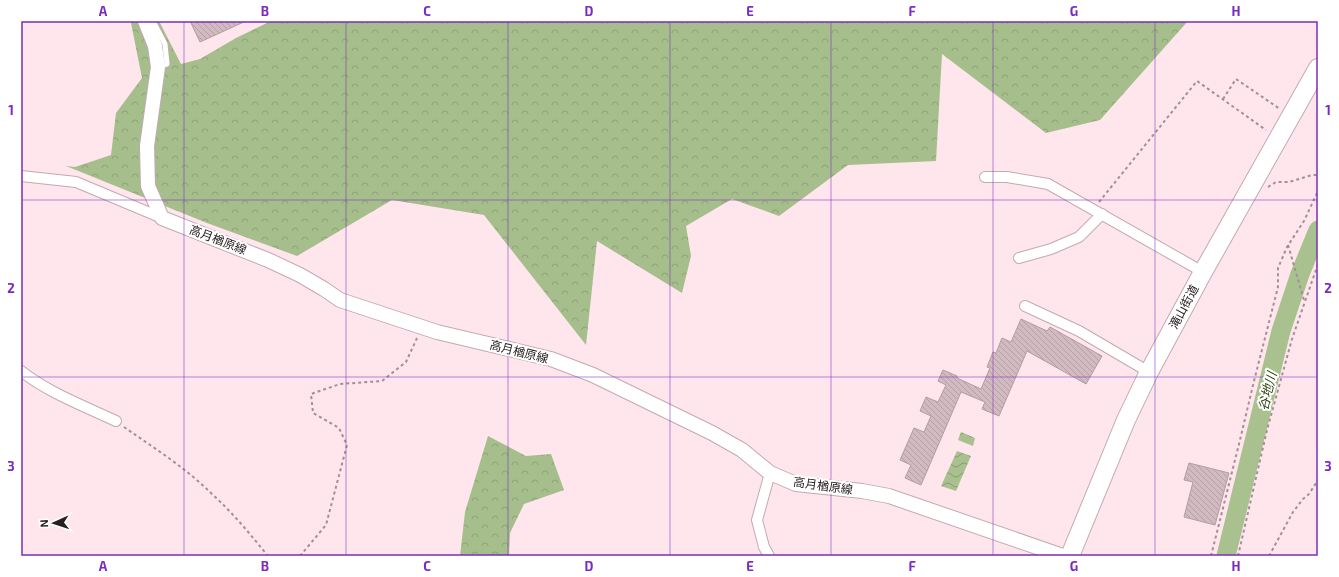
<svg xmlns="http://www.w3.org/2000/svg" width="1339" height="577" font-family="'Exo 2','Noto Sans JP',sans-serif">
  <style>
    .forest { fill: url(#forest-crowns) }
    .water { fill: url(#water-waves) }
    .lines { fill: none; stroke-linecap: round; stroke-linejoin: round }
    .river { stroke: #a8c18f; stroke-width: 19 }
    .building { fill: url(#building-back-hatch); stroke: #b39ca3 }
    .lane-casing { stroke: #c1aab1; stroke-width: 7 }
    .street-casing { stroke: #c1aab1; stroke-width: 12 }
    .secondary-casing { stroke: #c1aab1; stroke-width: 16 }
    .highway-casing { stroke: #c1aab1; stroke-width: 20 }
    .path { stroke: #a29096; stroke-width: 2; stroke-dasharray: 3 3; stroke-linecap: butt }
    .lane { stroke: #fff; stroke-width: 5 }
    .street { stroke: #fff; stroke-width: 10 }
    .secondary { stroke: #fff; stroke-width: 14 }
    .highway { stroke: #fff; stroke-width: 18 }
    .grid { fill: none; stroke: #7b2cbf; stroke-width: 1; stroke-opacity: 0.55 }
    .labels { text-anchor: middle; stroke-width: 4; stroke-linejoin: round; paint-order: stroke }
    .street-label { font-size: 12px; fill: #292023; stroke: #fff }
    .water-label { font-size: 13px; font-style: italic; fill: #304712; stroke: #fff }
    .neatline { fill: none; stroke: #7b2cbf; stroke-width: 1.5 }
    .grid-label { font-size: 13px; text-anchor: middle; font-weight: bold; fill: #7b2cbf }
  </style>
  <defs>
    <pattern id="forest-crowns" width="20" height="18" patternUnits="userSpaceOnUse"><rect width="20" height="18" fill="#a5be8c"/><path d="M2 6a3 3 0 1 1 6 0M12 15a3 3 0 1 1 6 0" fill="none" stroke="#8ea378"/></pattern>
    <pattern id="water-waves" width="16" height="10" patternUnits="userSpaceOnUse"><rect width="16" height="10" fill="#a8c18f"/><path d="M0 5q4-4 8 0t8 0" fill="none" stroke="#899c74"/></pattern>
    <pattern id="building-back-hatch" width="6" height="6" patternUnits="userSpaceOnUse"><rect width="6" height="6" fill="#d2bac1"/><path d="M-1 5l2 2M0 0l6 6M5-1l2 2" fill="none" stroke="#b4a0a6"/></pattern>
  </defs>
  <rect width="100%" height="100%" fill="#ffe6ed"/>
  <g class="forest">
    <path d="M 130,21 L 159,21 L 181,64 L 200,59 L 236,38 L 271,21 L 1188,21 L 1100,120 L 1046,133 L 942,54 L 936,161 L 848,165 L 779,216 L 732,199 L 686,226 L 691,256 L 682,293 L 597,241 L 586,345 L 484,215 L 392,200 L 297,256 L 207,223 L 66,166 L 75,167 L 111,155 L 116,113 L 142,78 L 131,23 Z"/>
    <path d="M 488,436 L 526,456 L 551,454 L 564,490 L 524,504 L 510,533 L 509,556 L 460,556 L 465,512 Z"/>
  </g>
  <g class="water">
    <path d="M 961,432 L 975,438 L 973,446 L 958,440 Z"/>
    <path d="M 957,451 L 971,456 L 956,491 L 941,486 Z"/>
  </g>
  <g class="lines">
    <path class="river" d="M 1226,556 L 1281,331 L 1300,274 L 1318,230"/>
  </g>
  <g class="building">
    <path d="M 190,21 L 246,21 L 200,42 Z"/>
    <path d="M 1021,319 L 1047,331 L 1050,327 L 1102,356 L 1086,384 L 1027,351 L 999,416 L 982,409 L 985,402 L 961,392 L 921,485 L 905,478 L 911,465 L 900,460 L 914,428 L 924,432 L 931,416 L 920,411 L 926,397 L 938,402 L 946,385 L 938,381 L 943,370 L 957,376 L 957,378 L 981,389 L 990,368 L 987,367 L 993,352 L 996,353 L 1002,338 L 1011,342 Z"/>
    <path d="M 1189,463 L 1229,473 L 1215,525 L 1184,517 L 1193,482 L 1184,480 Z"/>
  </g>
  <g class="lines">
    <defs>
      <path id="lane" d="M 153,21 L 165,44 L 167,64 L 160,66"/>
      <g id="street">
        <path d="M 21,176 L 76,182 L 162,218"/>
        <path d="M 985,177 L 1007,177 L 1048,184 L 1203,272"/>
        <path d="M 1019,258 L 1051,249 L 1079,237 L 1102,214"/>
        <path d="M 1025,306 L 1079,331 L 1149,372"/>
        <path d="M 21,371 C 49,393 84,406 116,421"/>
        <path d="M 769,556 L 764,547 L 757,520 L 770,473"/>
      </g>
      <path id="secondary" d="M 145,21 L 155,46 L 158,67 L 147,146 L 148,186 L 162,218 L 268,260 L 300,275 L 324,289 L 340,300 L 437,332 L 551,359 L 593,375 L 712,433 L 742,450 L 770,473 L 796,484 L 862,491 L 889,496 L 1063,556"/>
      <path id="highway" d="M 1070,556 L 1126,420 L 1149,372 L 1203,272 L 1318,68"/>
    </defs>
    <use href="#lane" class="lane-casing"/>
    <use href="#street" class="street-casing"/>
    <use href="#secondary" class="secondary-casing"/>
    <use href="#highway" class="highway-casing"/>
    <g class="path">
      <path d="M 1223,99 L 1236,79 L 1280,109"/>
      <path d="M 1268,187 L 1276,182 L 1289,182 L 1312,175 L 1318,175"/>
      <path d="M 1099,202 L 1197,81 L 1266,130"/>
      <path d="M 1288,245 L 1304,300"/>
      <path d="M 124,427 C 154,448 186,468 212,494 C 233,513 250,534 268,556"/>
      <path d="M 300,556 L 326,525 L 347,445 L 339,428 L 313,413 L 311,394 L 340,384 L 382,381 L 406,362 L 417,338"/>
      <path d="M 1211,556 L 1240,440 L 1254,381 L 1278,287 L 1278,268 L 1287,247 L 1304,221 L 1318,191"/>
      <path d="M 1238,556 L 1267,430 L 1292,339 L 1318,264"/>
      <path d="M 1269,556 L 1293,512 L 1303,499 L 1309,494 L 1318,480"/>
    </g>
    <use href="#lane" class="lane"/>
    <use href="#street" class="street"/>
    <use href="#secondary" class="secondary"/>
    <use href="#highway" class="highway"/>
  </g>
  <path class="grid" d="M 184,21 L 184,556M 346,21 L 346,556M 508,21 L 508,556M 670,21 L 670,556M 831,21 L 831,556M 993,21 L 993,556M 1155,21 L 1155,556M 21,200 L 1318,200M 21,377 L 1318,377"/>
  <g class="labels">
    <g class="street-label">
      <text transform="translate(218 240) rotate(21)" y="4">高月楢原線</text>
      <text transform="translate(1184 307) rotate(-62)" y="4">滝山街道</text>
      <text transform="translate(519 352) rotate(14)" y="4">高月楢原線</text>
      <text transform="translate(823 486) rotate(8)" y="4">高月楢原線</text>
    </g>
    <g class="water-label">
      <text transform="translate(1267 391) rotate(-76)" y="5">谷地川</text>
    </g>
  </g>
  <rect width="1339" height="577" fill="none" stroke="#ffffff" stroke-width="44"/>
  <g transform="translate(54 523) rotate(267)" stroke="#ffffff" stroke-width="3" paint-order="stroke">
  <path d="M0-3L7 15L0 10L-7 15Z" fill="#292023"/>
  <text y="-6" font-size="11" font-weight="bold" text-anchor="middle" fill="#292023">N</text>
  </g>
  <rect x="22" y="22" width="1295" height="533" class="neatline"/>
  <g class="grid-label">
    <text x="103" y="16">A</text>
    <text x="265" y="16">B</text>
    <text x="427" y="16">C</text>
    <text x="589" y="16">D</text>
    <text x="750" y="16">E</text>
    <text x="912" y="16">F</text>
    <text x="1074" y="16">G</text>
    <text x="1236" y="16">H</text>
    <text x="11" y="115">1</text>
    <text x="1328" y="115">1</text>
    <text x="11" y="293">2</text>
    <text x="1328" y="293">2</text>
    <text x="11" y="471">3</text>
    <text x="1328" y="471">3</text>
    <text x="103" y="571">A</text>
    <text x="265" y="571">B</text>
    <text x="427" y="571">C</text>
    <text x="589" y="571">D</text>
    <text x="750" y="571">E</text>
    <text x="912" y="571">F</text>
    <text x="1074" y="571">G</text>
    <text x="1236" y="571">H</text>
  </g>
</svg>
